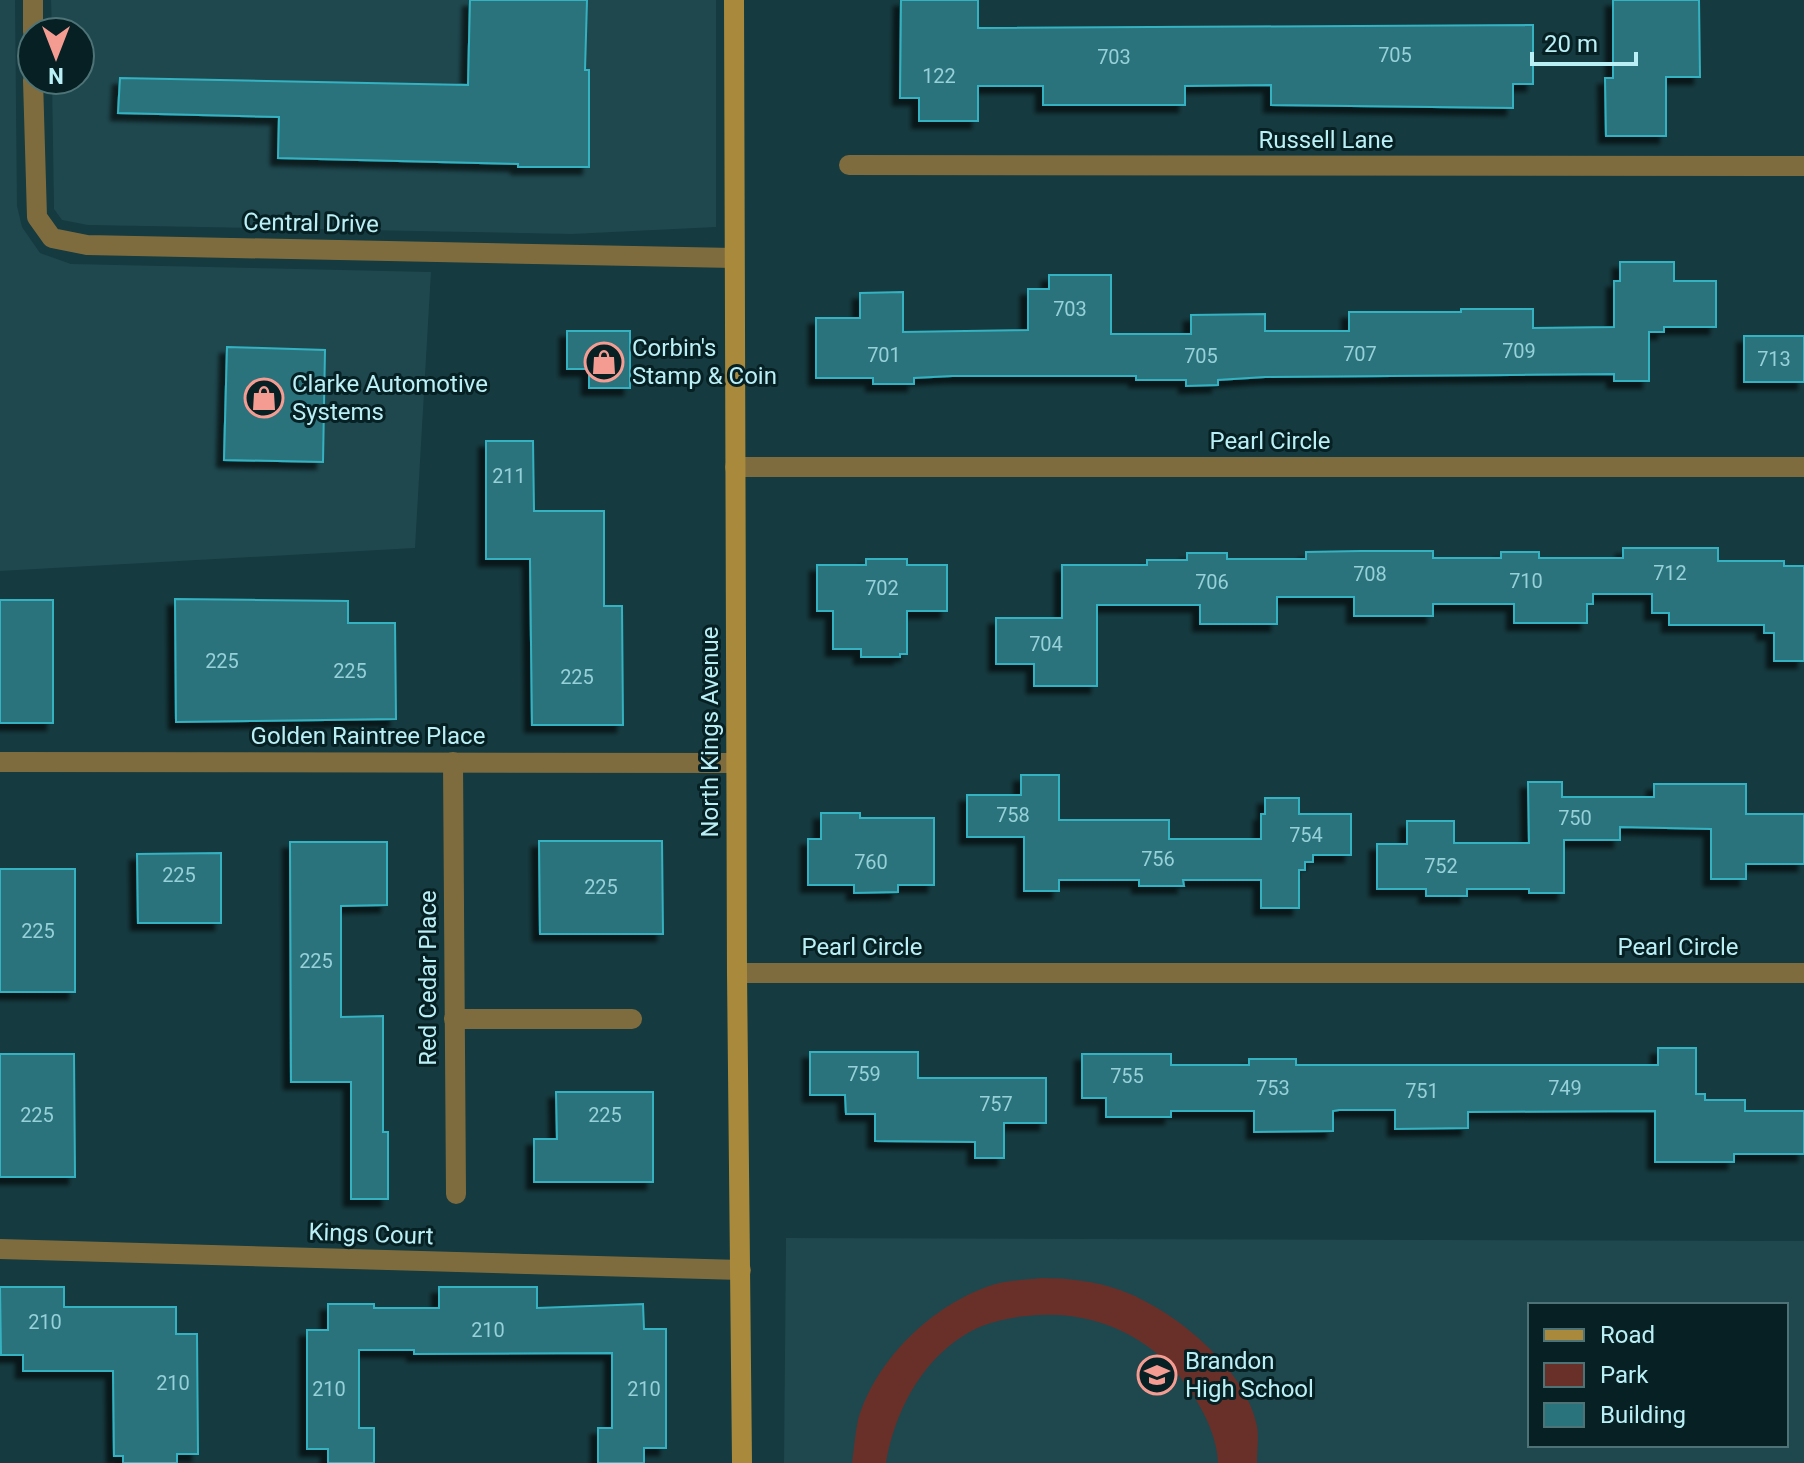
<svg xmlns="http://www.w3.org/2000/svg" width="1804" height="1463" font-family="Roboto,sans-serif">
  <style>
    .built { fill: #1e484e; fill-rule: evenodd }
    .green { fill: #69302a }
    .building { fill: #29737c; stroke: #35b2c1; stroke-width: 2; filter: url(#shadow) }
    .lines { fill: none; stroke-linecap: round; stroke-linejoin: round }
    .street { stroke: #7f6c3e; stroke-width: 20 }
    .secondary { stroke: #a98a3d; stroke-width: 20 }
    .labels { text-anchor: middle; stroke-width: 6; stroke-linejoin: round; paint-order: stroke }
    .number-label { font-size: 20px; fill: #96d0d8 }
    .street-label { font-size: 24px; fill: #bbeff6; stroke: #062023 }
    .poi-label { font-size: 24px; fill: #bbeff6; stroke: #062023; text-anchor: start }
  </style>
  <defs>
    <filter id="shadow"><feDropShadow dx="-7" dy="7" stdDeviation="2" flood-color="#0009"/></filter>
  </defs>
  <rect width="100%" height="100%" fill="#153a3f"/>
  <g class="built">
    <path d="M 0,0 L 15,0 L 17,206 L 22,227 L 40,253 L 71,264 L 431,272 L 415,548 L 0,571 Z"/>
    <path d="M 51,0 L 716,0 L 716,227 L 572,234 L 88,225 L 62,220 L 54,209 L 52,80 L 80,80 L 80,32 L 52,32 Z"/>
    <path d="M 786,1238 L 1804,1241 L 1804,1463 L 784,1463 ZM 1530,1305 L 1786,1305 L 1786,1445 L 1530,1445 Z"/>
  </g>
  <path class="green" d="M 1041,1278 C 1067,1278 1095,1281 1120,1290 C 1173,1309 1246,1368 1257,1426 C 1259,1437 1257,1451 1257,1463 L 1218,1463 C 1217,1439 1206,1415 1193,1395 C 1157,1337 1093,1308 1027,1316 C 1005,1318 981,1324 963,1336 C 920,1363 894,1414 886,1463 L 852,1463 C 854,1449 855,1434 858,1420 C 876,1359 932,1305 992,1285 C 1007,1280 1025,1280 1041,1278 Z"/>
  <g class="building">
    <path d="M 470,0 L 587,0 L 585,70 L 589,70 L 589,167 L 518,167 L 518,164 L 278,158 L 279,117 L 118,113 L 120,78 L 468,85 Z"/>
    <path d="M 901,0 L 978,0 L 978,28 L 1533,25 L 1533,84 L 1513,84 L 1513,108 L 1271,105 L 1271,85 L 1185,86 L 1185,105 L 1043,105 L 1043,86 L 978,86 L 978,121 L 919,121 L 919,98 L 900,98 Z"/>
    <path d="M 1613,0 L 1699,0 L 1700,77 L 1666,77 L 1666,136 L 1606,136 L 1605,78 L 1613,78 Z"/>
    <path d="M 1620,262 L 1674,262 L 1674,281 L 1716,281 L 1716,327 L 1664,327 L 1664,332 L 1649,332 L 1649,381 L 1614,381 L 1614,374 L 1265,377 L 1218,380 L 1218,385 L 1186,386 L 1186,380 L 1136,380 L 1136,376 L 952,376 L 914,378 L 914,384 L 873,384 L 873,378 L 816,378 L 816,318 L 860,318 L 860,293 L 903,292 L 903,332 L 1028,330 L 1028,289 L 1049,289 L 1049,275 L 1111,275 L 1111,334 L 1191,334 L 1191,315 L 1265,314 L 1265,331 L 1349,331 L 1349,312 L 1461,312 L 1461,309 L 1533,309 L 1533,328 L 1614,327 L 1614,281 L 1620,281 Z"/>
    <path d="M 567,331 L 630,331 L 630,388 L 589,388 L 589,369 L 567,369 Z"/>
    <rect x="1744" y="336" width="60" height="46"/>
    <path d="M 227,347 L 325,350 L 323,462 L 224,460 Z"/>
    <path d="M 486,441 L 533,441 L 534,511 L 604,511 L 604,606 L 622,606 L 623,725 L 532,725 L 530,559 L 486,559 Z"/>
    <path d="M 1623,548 L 1718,548 L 1718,561 L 1784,561 L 1784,566 L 1804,566 L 1804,661 L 1774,661 L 1774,633 L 1764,633 L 1764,625 L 1669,625 L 1669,613 L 1652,613 L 1652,594 L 1593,594 L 1593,604 L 1587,604 L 1587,623 L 1514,623 L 1514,604 L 1433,604 L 1433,616 L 1354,616 L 1354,597 L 1277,597 L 1277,624 L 1200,624 L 1200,605 L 1097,605 L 1097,686 L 1034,686 L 1034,664 L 996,664 L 996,618 L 1062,618 L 1062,565 L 1147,565 L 1147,560 L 1187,560 L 1187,553 L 1227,553 L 1227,559 L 1306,559 L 1306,552 L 1361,551 L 1433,551 L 1433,558 L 1501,558 L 1501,552 L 1539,552 L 1539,558 L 1623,558 Z"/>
    <path d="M 866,559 L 907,559 L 907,565 L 947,565 L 947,611 L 907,611 L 907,654 L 900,654 L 900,657 L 861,657 L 861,649 L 833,649 L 833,611 L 817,611 L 817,565 L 866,565 Z"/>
    <path d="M 175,599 L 348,601 L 348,623 L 395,623 L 396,719 L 176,722 Z"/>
    <rect x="0" y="600" width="53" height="123"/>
    <path d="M 1021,775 L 1059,775 L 1059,820 L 1169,820 L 1169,839 L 1261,839 L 1261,814 L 1265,814 L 1265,798 L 1299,798 L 1299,814 L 1351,814 L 1351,855 L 1313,855 L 1313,862 L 1305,862 L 1305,870 L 1299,870 L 1299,908 L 1261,908 L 1261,880 L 1183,880 L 1184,886 L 1139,886 L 1139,880 L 1059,880 L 1059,891 L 1024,891 L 1024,837 L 967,837 L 967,795 L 1021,795 Z"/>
    <path d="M 1528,782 L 1562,782 L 1562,797 L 1654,797 L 1654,784 L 1746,784 L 1746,814 L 1804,814 L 1804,864 L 1746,864 L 1746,879 L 1711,879 L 1711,829 L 1620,827 L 1620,840 L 1564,840 L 1564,893 L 1529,893 L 1529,889 L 1467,889 L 1467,896 L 1426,896 L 1426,889 L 1377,889 L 1377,844 L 1407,844 L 1407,821 L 1454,821 L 1454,843 L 1529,843 Z"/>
    <path d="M 821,813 L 860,813 L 860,818 L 934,818 L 934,885 L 898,885 L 898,892 L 854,893 L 854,885 L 808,885 L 808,839 L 821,839 Z"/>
    <path d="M 539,841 L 662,841 L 663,934 L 540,934 Z"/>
    <path d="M 290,842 L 387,842 L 387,905 L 341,906 L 341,1017 L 383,1016 L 383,1132 L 388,1132 L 388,1199 L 351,1199 L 351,1082 L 291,1082 Z"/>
    <path d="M 221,853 L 221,923 L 138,923 L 137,854 Z"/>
    <rect x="0" y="869" width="75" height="123"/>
    <path d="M 1658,1048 L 1696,1048 L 1696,1094 L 1705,1094 L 1705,1100 L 1745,1100 L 1745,1111 L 1804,1111 L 1804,1154 L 1734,1154 L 1734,1162 L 1655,1162 L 1655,1111 L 1468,1112 L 1468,1128 L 1395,1129 L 1395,1110 L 1339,1110 L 1333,1111 L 1333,1131 L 1254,1132 L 1254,1111 L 1171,1111 L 1171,1117 L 1106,1117 L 1106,1098 L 1082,1098 L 1082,1054 L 1171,1054 L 1171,1065 L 1249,1065 L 1249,1059 L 1296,1059 L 1296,1065 L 1658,1065 Z"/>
    <path d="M 810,1052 L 918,1052 L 918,1078 L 1046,1078 L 1046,1123 L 1004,1123 L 1004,1158 L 975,1158 L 975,1142 L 875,1141 L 875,1114 L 846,1114 L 845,1095 L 810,1095 Z"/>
    <path d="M 0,1054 L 74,1054 L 75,1177 L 0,1177 Z"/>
    <path d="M 556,1092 L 653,1092 L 653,1182 L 534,1182 L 534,1139 L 557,1139 Z"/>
    <path d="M 0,1287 L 64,1287 L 64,1307 L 176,1307 L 176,1334 L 197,1334 L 198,1454 L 177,1454 L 177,1463 L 123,1463 L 123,1456 L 114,1456 L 113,1371 L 23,1371 L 23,1355 L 1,1355 Z"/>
    <path d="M 439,1287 L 537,1287 L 537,1308 L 643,1304 L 644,1329 L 666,1329 L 666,1448 L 644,1448 L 644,1463 L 598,1463 L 598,1428 L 612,1428 L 612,1353 L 414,1354 L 414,1350 L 359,1350 L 359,1428 L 374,1428 L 374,1463 L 328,1463 L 328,1449 L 307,1449 L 307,1330 L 328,1330 L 328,1304 L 374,1304 L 374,1308 L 439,1308 Z"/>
  </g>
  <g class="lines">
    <g class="street">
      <path d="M 33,0 L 33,32"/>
      <path d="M 33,80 L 37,217 L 52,238 L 87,245 L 734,258"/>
      <path d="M 849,165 L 1804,166"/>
      <path d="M 735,467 L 1804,467"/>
      <path d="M 0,762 L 736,763"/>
      <path d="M 453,762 L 456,1194"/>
      <path d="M 737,973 L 1804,973"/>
      <path d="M 454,1019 L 632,1019"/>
      <path d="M 0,1249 L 741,1270"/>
    </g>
    <path class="secondary" d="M 734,0 L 737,973 L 742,1463"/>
  </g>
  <defs>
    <symbol id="shop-ring" viewBox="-11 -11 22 22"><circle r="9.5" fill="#062023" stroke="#f59c92" stroke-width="1.5"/><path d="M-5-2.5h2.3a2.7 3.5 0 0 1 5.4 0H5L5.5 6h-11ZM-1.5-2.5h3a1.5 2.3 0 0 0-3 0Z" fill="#f59c92"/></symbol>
    <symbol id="school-ring" viewBox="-11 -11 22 22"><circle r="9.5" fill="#062023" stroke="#f59c92" stroke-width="1.5"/><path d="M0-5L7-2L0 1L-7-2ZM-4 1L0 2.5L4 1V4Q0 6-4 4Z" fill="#f59c92"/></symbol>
  </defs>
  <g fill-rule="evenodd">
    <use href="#shop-ring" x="582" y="340" width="44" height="44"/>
    <use href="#shop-ring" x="242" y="376" width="44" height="44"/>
    <use href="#school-ring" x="1135" y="1353" width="44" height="44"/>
  </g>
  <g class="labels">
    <g class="number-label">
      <text x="1395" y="62">705</text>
      <text x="1114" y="64">703</text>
      <text x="939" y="83">122</text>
      <text x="1070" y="316">703</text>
      <text x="1519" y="358">709</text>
      <text x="1360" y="361">707</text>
      <text x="884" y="362">701</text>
      <text x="1201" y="363">705</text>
      <text x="1774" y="366">713</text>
      <text x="509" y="483">211</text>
      <text x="1670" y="580">712</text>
      <text x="1370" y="581">708</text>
      <text x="1526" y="588">710</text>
      <text x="1212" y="589">706</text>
      <text x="882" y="595">702</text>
      <text x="1046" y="651">704</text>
      <text x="222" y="668">225</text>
      <text x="350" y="678">225</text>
      <text x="577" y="684">225</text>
      <text x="1013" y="822">758</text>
      <text x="1575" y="825">750</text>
      <text x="1306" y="842">754</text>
      <text x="1158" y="866">756</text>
      <text x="871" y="869">760</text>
      <text x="1441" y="873">752</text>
      <text x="179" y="882">225</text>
      <text x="601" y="894">225</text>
      <text x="38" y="938">225</text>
      <text x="316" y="968">225</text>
      <text x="864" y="1081">759</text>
      <text x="1127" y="1083">755</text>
      <text x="1273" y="1095">753</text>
      <text x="1565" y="1095">749</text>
      <text x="1422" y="1098">751</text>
      <text x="996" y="1111">757</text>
      <text x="37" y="1122">225</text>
      <text x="605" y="1122">225</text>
      <text x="45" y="1329">210</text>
      <text x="488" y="1337">210</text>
      <text x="173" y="1390">210</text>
      <text x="329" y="1396">210</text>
      <text x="644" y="1396">210</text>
    </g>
    <g class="street-label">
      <text x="1326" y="148">Russell Lane</text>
      <text transform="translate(311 223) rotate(1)" y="8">Central Drive</text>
      <text x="1270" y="449">Pearl Circle</text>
      <text transform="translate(710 732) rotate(-90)" y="8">North Kings Avenue</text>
      <text x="368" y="744">Golden Raintree Place</text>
      <text x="862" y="955">Pearl Circle</text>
      <text x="1678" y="955">Pearl Circle</text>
      <text transform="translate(428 978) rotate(-90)" y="8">Red Cedar Place</text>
      <text transform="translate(371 1234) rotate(2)" y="8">Kings Court</text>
    </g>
    <g class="poi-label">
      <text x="632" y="356">Corbin's<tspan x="632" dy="28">Stamp &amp; Coin</tspan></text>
      <text x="292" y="392">Clarke Automotive<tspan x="292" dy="28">Systems</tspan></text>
      <text x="1185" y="1369">Brandon<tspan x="1185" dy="28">High School</tspan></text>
    </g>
  </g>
  <rect x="1528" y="1303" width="260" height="144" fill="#062023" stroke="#4e7377" stroke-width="2"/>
  <rect x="1544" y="1329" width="40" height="12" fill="#a98a3d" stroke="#4e7377" stroke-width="2"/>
  <text x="1600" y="1343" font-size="24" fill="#bbeff6">Road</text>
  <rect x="1544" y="1363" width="40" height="24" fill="#69302a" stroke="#4e7377" stroke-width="2"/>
  <text x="1600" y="1383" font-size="24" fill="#bbeff6">Park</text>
  <rect x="1544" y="1403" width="40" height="24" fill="#29737c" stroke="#4e7377" stroke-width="2"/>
  <text x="1600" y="1423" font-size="24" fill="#bbeff6">Building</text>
  <g transform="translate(56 56) rotate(180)"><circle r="38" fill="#062023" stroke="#4e7377" stroke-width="2"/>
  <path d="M0-6L14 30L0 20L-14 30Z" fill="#f59c92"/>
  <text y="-12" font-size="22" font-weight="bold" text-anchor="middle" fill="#bbeff6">N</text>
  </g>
  <path d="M1532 52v12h104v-12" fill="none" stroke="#bbeff6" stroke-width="4"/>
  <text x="1544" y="52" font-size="24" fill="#bbeff6" stroke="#062023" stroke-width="6" paint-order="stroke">20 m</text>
</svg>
